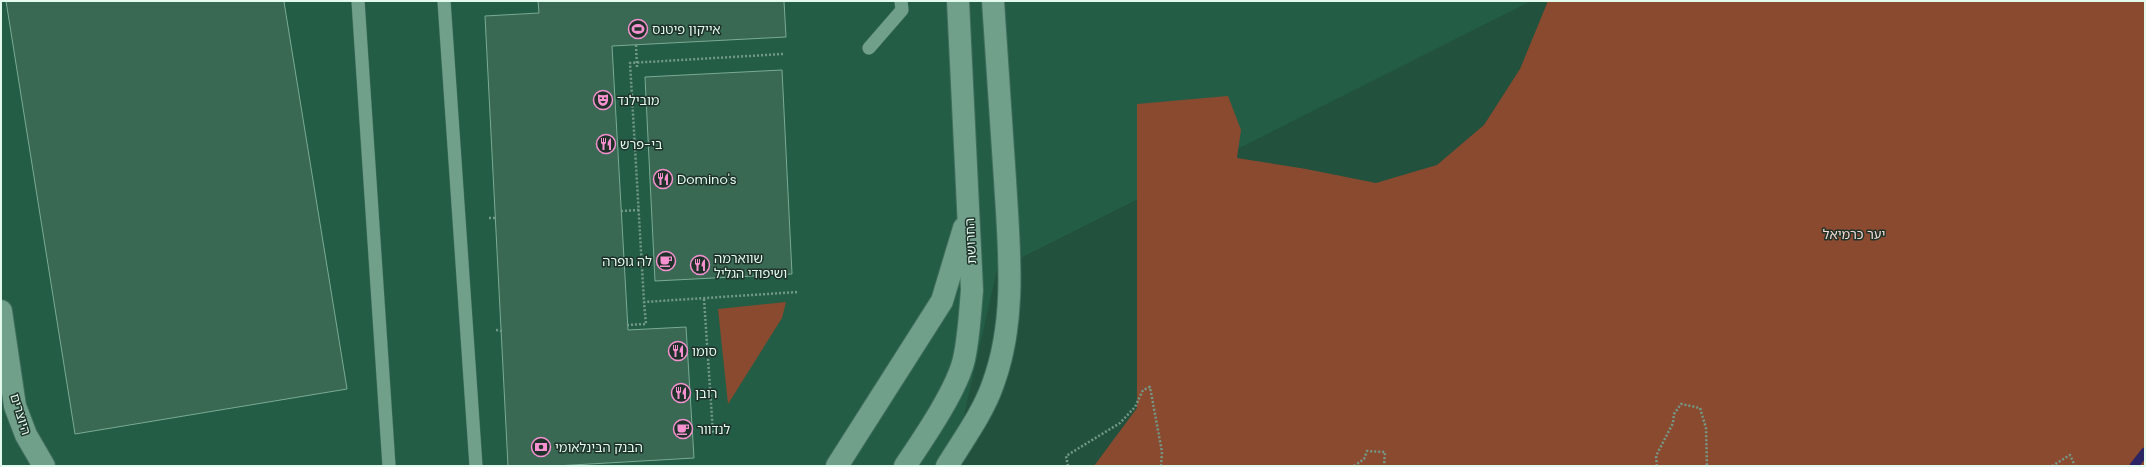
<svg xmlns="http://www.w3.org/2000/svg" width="2146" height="467" font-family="Poppins,'Noto Sans Hebrew',sans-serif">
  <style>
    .built { fill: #235d45 }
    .green { fill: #8a4a2f }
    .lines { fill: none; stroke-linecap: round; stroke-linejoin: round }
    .stream { stroke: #2c2564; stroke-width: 9 }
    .building { fill: #396853; stroke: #7bab94 }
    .lane-casing { stroke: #406e5d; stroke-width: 14 }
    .street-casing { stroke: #406e5d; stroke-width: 24 }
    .secondary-casing { stroke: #406e5d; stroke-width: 24 }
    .path { stroke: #739988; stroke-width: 2.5; stroke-dasharray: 2 2; stroke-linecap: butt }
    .lane { stroke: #70a089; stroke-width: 13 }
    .street { stroke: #70a089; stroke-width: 22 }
    .secondary { stroke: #70a089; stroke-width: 22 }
    .labels { text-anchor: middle; stroke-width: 3; stroke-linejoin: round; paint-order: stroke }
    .poi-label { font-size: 13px; fill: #e2fbee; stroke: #1e3229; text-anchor: start }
    .park-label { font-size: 13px; fill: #f4ded5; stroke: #1e3229 }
    .street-label { font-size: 13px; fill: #e2fbee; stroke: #1e3229 }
  </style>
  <rect width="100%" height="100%" fill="#22513d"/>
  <path class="built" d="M 1,1 L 1531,1 L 997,270 L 960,433 L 937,466 L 1,466 Z"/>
  <g class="green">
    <path d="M 1548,1 L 2145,1 L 2145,466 L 1094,466 L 1137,408 L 1137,104 L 1228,96 L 1241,130 L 1237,158 L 1306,169 L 1376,183 L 1437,165 L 1484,125 L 1520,69 Z"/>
    <path d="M 786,302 L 782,318 L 728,404 L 718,309 Z"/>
  </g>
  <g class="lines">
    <path class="stream" d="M 2134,466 L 2145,452"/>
  </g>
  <g class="building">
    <path d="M 6,1 L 288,1 L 284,2 L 347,389 L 75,434 Z"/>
    <path d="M 538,1 L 784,1 L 786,37 L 612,46 L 628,330 L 686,327 L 694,458 L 555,466 L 508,466 L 485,16 L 539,13 Z"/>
    <path d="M 782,70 L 792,274 L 655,281 L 645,77 Z"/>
  </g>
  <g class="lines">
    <defs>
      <g id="lane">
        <path d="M 358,1 L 389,466"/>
        <path d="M 444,1 L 476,466"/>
        <path d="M 869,48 L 902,10 L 901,1"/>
      </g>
      <path id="street" d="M 1,311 L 15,406 L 26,435 L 44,466"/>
      <g id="secondary">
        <path d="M 837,466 L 942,301 L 964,228"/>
        <path d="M 905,466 C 923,439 957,390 964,359 C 969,336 970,313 972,290 L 958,1"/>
        <path d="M 947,466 C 963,440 983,413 993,384 C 1017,319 1009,248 1005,180 C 1001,120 997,61 993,1"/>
      </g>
    </defs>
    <use href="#lane" class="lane-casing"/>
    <use href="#street" class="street-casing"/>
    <use href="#secondary" class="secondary-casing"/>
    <g class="path">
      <path d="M 636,45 L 637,67"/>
      <path d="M 783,54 L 630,63 L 644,302 L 798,292"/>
      <path d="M 621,211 L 639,210"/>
      <path d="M 489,218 L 495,218"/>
      <path d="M 704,299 L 713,433"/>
      <path d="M 627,325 L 646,324 L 644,302"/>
      <path d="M 496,330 L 502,331"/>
      <path d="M 1068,466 L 1066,456 L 1120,423 L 1135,407 L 1143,390 L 1150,387 L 1162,452 L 1161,466"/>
      <path d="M 1354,466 L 1364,459 L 1367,451 L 1385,452 L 1384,466"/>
      <path d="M 1657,466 L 1656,456 L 1673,423 L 1674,414 L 1681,404 L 1700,408 L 1706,428 L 1707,466"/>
      <path d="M 2052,466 L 2070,455 L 2075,466"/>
    </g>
    <use href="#lane" class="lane"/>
    <use href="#street" class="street"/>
    <use href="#secondary" class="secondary"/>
  </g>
  <defs>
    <symbol id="stadium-ring" viewBox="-11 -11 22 22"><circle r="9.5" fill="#1e3229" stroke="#f690cf" stroke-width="1.5"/><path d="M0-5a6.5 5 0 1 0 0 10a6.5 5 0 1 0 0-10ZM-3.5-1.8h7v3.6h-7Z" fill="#f690cf"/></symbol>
    <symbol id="theatre-ring" viewBox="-11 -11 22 22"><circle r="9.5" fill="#1e3229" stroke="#f690cf" stroke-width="1.5"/><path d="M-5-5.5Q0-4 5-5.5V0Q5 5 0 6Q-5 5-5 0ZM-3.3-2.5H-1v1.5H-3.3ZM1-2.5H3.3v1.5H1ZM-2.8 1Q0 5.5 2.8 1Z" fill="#f690cf"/></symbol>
    <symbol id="restaurant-ring" viewBox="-11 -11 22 22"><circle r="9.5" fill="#1e3229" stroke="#f690cf" stroke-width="1.5"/><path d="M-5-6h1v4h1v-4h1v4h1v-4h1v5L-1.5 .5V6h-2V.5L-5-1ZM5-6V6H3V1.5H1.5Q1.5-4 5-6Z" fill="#f690cf"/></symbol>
    <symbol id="cafe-ring" viewBox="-11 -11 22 22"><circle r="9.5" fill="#1e3229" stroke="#f690cf" stroke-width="1.5"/><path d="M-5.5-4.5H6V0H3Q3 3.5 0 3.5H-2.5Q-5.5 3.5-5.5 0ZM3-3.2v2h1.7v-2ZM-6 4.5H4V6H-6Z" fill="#f690cf"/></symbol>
    <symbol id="bank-ring" viewBox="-11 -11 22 22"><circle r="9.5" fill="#1e3229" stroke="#f690cf" stroke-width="1.5"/><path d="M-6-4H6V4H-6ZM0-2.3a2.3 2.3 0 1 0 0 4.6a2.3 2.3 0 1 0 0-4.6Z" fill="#f690cf"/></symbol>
  </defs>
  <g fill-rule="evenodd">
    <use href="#stadium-ring" x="627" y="18" width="22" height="22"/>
    <use href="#theatre-ring" x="592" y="89" width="22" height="22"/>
    <use href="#restaurant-ring" x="595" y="133" width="22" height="22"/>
    <use href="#restaurant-ring" x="652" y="168" width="22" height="22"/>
    <use href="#cafe-ring" x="655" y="250" width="22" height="22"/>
    <use href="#restaurant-ring" x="689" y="254" width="22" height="22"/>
    <use href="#restaurant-ring" x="667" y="340" width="22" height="22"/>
    <use href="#restaurant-ring" x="670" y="382" width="22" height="22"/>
    <use href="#cafe-ring" x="672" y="418" width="22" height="22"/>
    <use href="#bank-ring" x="530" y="436" width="22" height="22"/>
  </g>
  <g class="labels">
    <g class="poi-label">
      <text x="652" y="34">אייקון פיטנס</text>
      <text x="617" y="105">מובילנד</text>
      <text x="620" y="149">בי-פרש</text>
      <text x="677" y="184">Domino's</text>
      <text x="714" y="263">שווארמה<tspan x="714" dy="15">ושיפודי הגליל</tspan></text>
      <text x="652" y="266" text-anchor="end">לה גופרה</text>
      <text x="692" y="356">סומו</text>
      <text x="695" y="398">רובן</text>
      <text x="697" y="434">לנדוור</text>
      <text x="555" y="452">הבנק הבינלאומי</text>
    </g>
    <g class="park-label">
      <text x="1854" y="239">יער כרמיאל</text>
    </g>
    <g class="street-label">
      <text transform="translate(970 241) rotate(-93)" y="5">החרושת</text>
      <text transform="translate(21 414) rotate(73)" y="5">היוצרים</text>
    </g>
  </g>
  <rect width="2146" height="467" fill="none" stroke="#e2fbee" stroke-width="4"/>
</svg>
